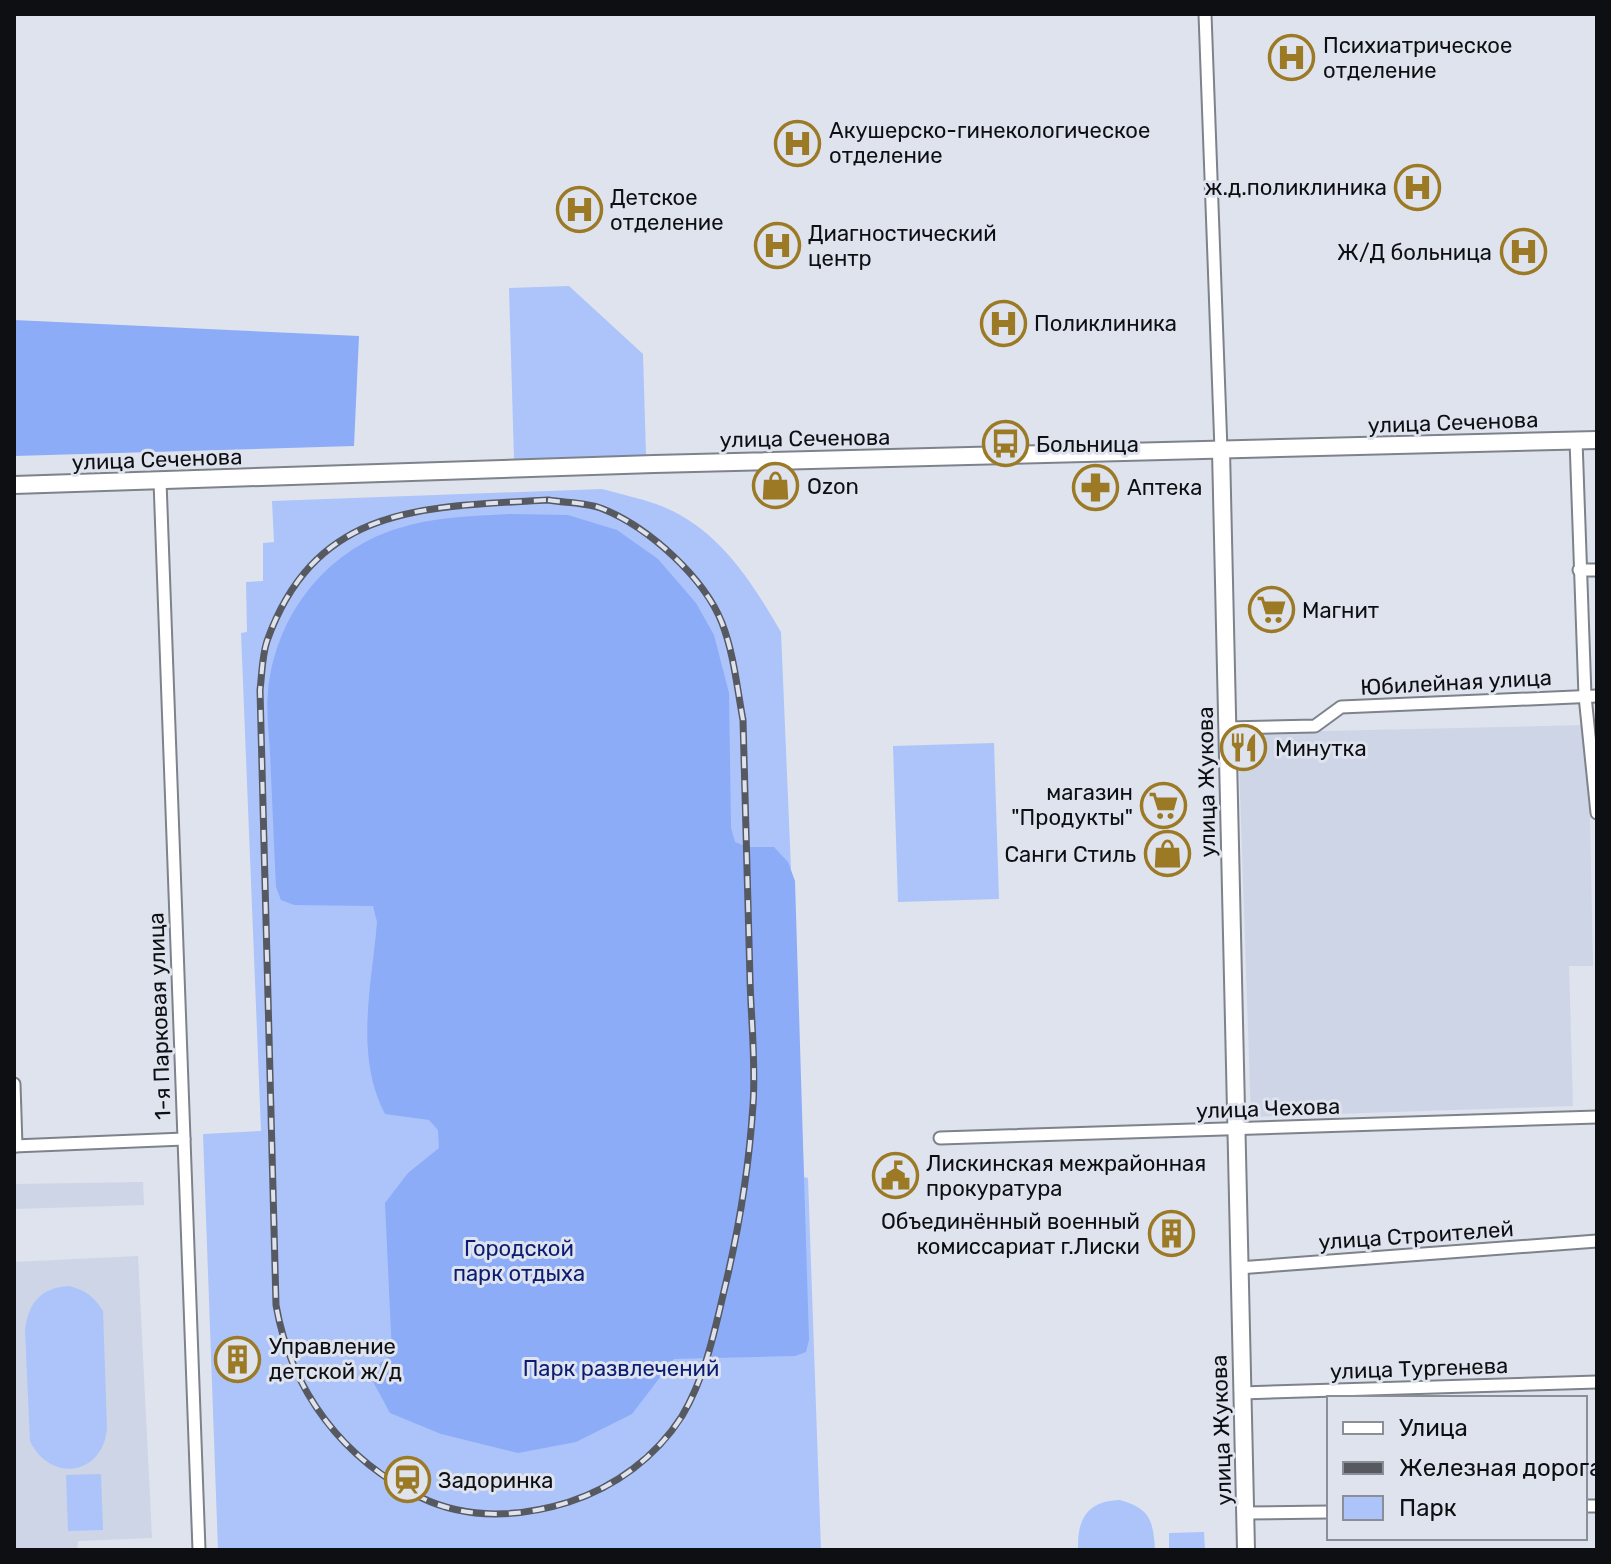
<svg xmlns="http://www.w3.org/2000/svg" width="1611" height="1564" font-family="Rubik,sans-serif">
  <style>
    .built { fill: #cdd5e6 }
    .green { fill: #acc4fa }
    .forest { fill: #8cacf8 }
    .lines { fill: none; stroke-linecap: round; stroke-linejoin: round }
    .street-casing { stroke: #7d828b; stroke-width: 15 }
    .secondary-casing { stroke: #7d828b; stroke-width: 20 }
    .street { stroke: #fff; stroke-width: 11 }
    .secondary { stroke: #fff; stroke-width: 16 }
    .rail-casing { stroke: #575960; stroke-width: 7 }
    .rail { stroke: #dee3ee; stroke-width: 4; stroke-dasharray: 12; stroke-linecap: butt }
    .labels { text-anchor: middle; stroke-width: 6; stroke-linejoin: round; paint-order: stroke }
    .poi-label { font-size: 22px; fill: #0e0f13; stroke: #dee3ee; text-anchor: start }
    .street-label { font-size: 22px; fill: #0e0f13; stroke: #dee3ee }
    .park-label { font-size: 22px; fill: #0b1d73; stroke: #dee3ee }
  </style>
  <rect width="100%" height="100%" fill="#dee3ee"/>
  <g class="built">
    <path d="M 1588,725 L 1593,966 L 1569,966 L 1573,1106 L 1251,1117 L 1238,733 Z"/>
    <path d="M 143,1182 L 144,1205 L 15,1209 L 14,1229 L 14,1184 Z"/>
    <path d="M 138,1256 L 152,1538 L 78,1541 L 77,1550 L 14,1550 L 14,1262 Z"/>
  </g>
  <g class="green">
    <path d="M 569,286 L 643,354 L 646,455 L 514,459 L 509,288 Z"/>
    <path d="M 602,489 C 620,494 639,498 656,504 C 717,526 750,579 781,632 L 804,1177 L 808,1178 L 821,1550 L 218,1550 L 203,1134 L 261,1131 L 241,633 L 247,632 L 246,582 L 263,581 L 263,543 L 274,542 L 272,501 Z"/>
    <path d="M 994,743 L 999,899 L 898,902 L 893,746 Z"/>
    <path d="M 69,1286 C 86,1290 94,1297 103,1311 L 107,1428 C 103,1476 50,1483 30,1441 L 25,1329 C 29,1301 42,1288 69,1286 Z"/>
    <path d="M 101,1474 L 103,1530 L 68,1531 L 66,1475 Z"/>
    <path d="M 1120,1500 C 1151,1509 1153,1521 1155,1550 L 1078,1550 C 1077,1519 1087,1501 1120,1500 Z"/>
    <path d="M 1204,1532 L 1205,1550 L 1169,1550 L 1169,1533 Z"/>
  </g>
  <g class="forest">
    <path d="M 14,320 L 359,336 L 354,446 L 14,456 Z"/>
    <path d="M 511,514 L 568,515 L 617,530 L 658,559 L 696,603 L 714,635 L 729,693 L 731,828 L 735,842 L 747,847 L 774,847 L 788,862 L 795,881 L 809,1340 L 806,1352 L 795,1356 L 674,1359 L 632,1414 L 576,1442 L 518,1453 L 441,1434 L 390,1413 L 371,1378 L 380,1363 L 392,1354 L 385,1203 L 408,1173 L 439,1148 L 438,1130 L 429,1120 L 385,1114 C 354,1055 372,985 377,922 L 373,906 L 294,905 L 281,900 L 276,887 C 274,842 272,798 270,753 C 269,733 266,711 268,692 C 275,617 324,552 396,529 C 433,517 472,516 511,514 Z"/>
  </g>
  <g class="lines">
    <defs>
      <g id="street">
        <path d="M 1205,14 L 1221,450"/>
        <path d="M 1576,440 L 1585,696 L 1597,813"/>
        <path d="M 160,481 L 199,1550"/>
        <path d="M 1579,570 L 1597,570"/>
        <path d="M 1227,728 L 1315,726 L 1341,707 L 1597,696"/>
        <path d="M 14,1084 L 16,1146"/>
        <path d="M 940,1138 L 1597,1117"/>
        <path d="M 14,1146 L 184,1139"/>
        <path d="M 1238,1268 L 1597,1241"/>
        <path d="M 1241,1393 L 1597,1382"/>
        <path d="M 1585,1506 L 1597,1506"/>
        <path d="M 1245,1513 L 1329,1512"/>
      </g>
      <g id="secondary">
        <path d="M 1221,450 L 1246,1550"/>
        <path d="M 14,485 L 654,464 L 1597,440"/>
      </g>
    </defs>
    <use href="#street" class="street-casing"/>
    <use href="#secondary" class="secondary-casing"/>
    <use href="#street" class="street"/>
    <use href="#secondary" class="secondary"/>
    <defs>
      <path id="rail" d="M 548,500 C 565,503 587,502 603,509 C 648,527 704,577 722,623 C 734,654 737,688 743,720 C 745,806 748,892 750,979 C 751,1020 756,1063 753,1105 C 749,1168 739,1229 724,1291 C 714,1334 705,1377 682,1416 C 656,1457 615,1487 569,1502 C 521,1517 468,1520 422,1498 C 343,1460 291,1391 276,1305 L 260,690 C 262,674 262,656 267,641 C 316,504 424,507 548,500 Z"/>
    </defs>
    <use href="#rail" class="rail-casing"/>
    <use href="#rail" class="rail"/>
  </g>
  <defs>
    <symbol id="hospital-ring" viewBox="-11 -11 22 22"><circle r="9.5" fill="#dee3ee" stroke="#9c7a25" stroke-width="1.5"/><path d="M-5-5h3v3.5h4V-5h3V5h-3V1.5h-4V5h-3Z" fill="#9c7a25"/></symbol>
    <symbol id="bus-ring" viewBox="-11 -11 22 22"><circle r="9.5" fill="#dee3ee" stroke="#9c7a25" stroke-width="1.5"/><path d="M-5-6H5V4H4V6H2V4H-2V6H-4V4H-5ZM-3.5-4V0h7V-4ZM-3.5 1.2v1.5H-2V1.2ZM2 1.2v1.5H3.5V1.2Z" fill="#9c7a25"/></symbol>
    <symbol id="shop-ring" viewBox="-11 -11 22 22"><circle r="9.5" fill="#dee3ee" stroke="#9c7a25" stroke-width="1.5"/><path d="M-5-2.5h2.3a2.7 3.5 0 0 1 5.4 0H5L5.5 6h-11ZM-1.5-2.5h3a1.5 2.3 0 0 0-3 0Z" fill="#9c7a25"/></symbol>
    <symbol id="pharmacy-ring" viewBox="-11 -11 22 22"><circle r="9.5" fill="#dee3ee" stroke="#9c7a25" stroke-width="1.5"/><path d="M-2-6h4v4h4v4h-4v4h-4v-4h-4v-4h4Z" fill="#9c7a25"/></symbol>
    <symbol id="supermarket-ring" viewBox="-11 -11 22 22"><circle r="9.5" fill="#dee3ee" stroke="#9c7a25" stroke-width="1.5"/><path d="M-6-5.5h2.5l.6 2H6L4.5 2H-2.5L-4.4-4H-6ZM-1.5 3.2a1.3 1.3 0 1 0 .1 0ZM3 3.2a1.3 1.3 0 1 0 .1 0Z" fill="#9c7a25"/></symbol>
    <symbol id="restaurant-ring" viewBox="-11 -11 22 22"><circle r="9.5" fill="#dee3ee" stroke="#9c7a25" stroke-width="1.5"/><path d="M-5-6h1v4h1v-4h1v4h1v-4h1v5L-1.5 .5V6h-2V.5L-5-1ZM5-6V6H3V1.5H1.5Q1.5-4 5-6Z" fill="#9c7a25"/></symbol>
    <symbol id="civic-ring" viewBox="-11 -11 22 22"><circle r="9.5" fill="#dee3ee" stroke="#9c7a25" stroke-width="1.5"/><path d="M-.6-6.5H3V-4.5H.6V-3L4-1V1h2V6H-6V1h2V-1L-.6-3ZM-1.2 2.5V6h2.4V2.5Z" fill="#9c7a25"/></symbol>
    <symbol id="building-ring" viewBox="-11 -11 22 22"><circle r="9.5" fill="#dee3ee" stroke="#9c7a25" stroke-width="1.5"/><path d="M-4-6H4V6H1V3H-1V6H-4ZM-2.5-4.3h1.7v1.8h-1.7ZM.8-4.3h1.7v1.8H.8ZM-2.5-1h1.7V.8h-1.7ZM.8-1h1.7V.8H.8Z" fill="#9c7a25"/></symbol>
    <symbol id="station-ring" viewBox="-11 -11 22 22"><circle r="9.5" fill="#dee3ee" stroke="#9c7a25" stroke-width="1.5"/><path d="M-3-6H3Q5-6 5-4V2Q5 4 3 4L4.5 6H3L1.5 4h-3L-3 6H-4.5L-3 4Q-5 4-5 2V-4Q-5-6-3-6ZM-3.5-4v3h7v-3ZM-3.5 1v1.5H-2V1ZM2 1v1.5H3.5V1Z" fill="#9c7a25"/></symbol>
  </defs>
  <g fill-rule="evenodd">
    <use href="#hospital-ring" x="1266" y="32" width="51" height="51"/>
    <use href="#hospital-ring" x="772" y="118" width="51" height="51"/>
    <use href="#hospital-ring" x="1392" y="162" width="51" height="51"/>
    <use href="#hospital-ring" x="554" y="184" width="51" height="51"/>
    <use href="#hospital-ring" x="752" y="220" width="51" height="51"/>
    <use href="#hospital-ring" x="1498" y="226" width="51" height="51"/>
    <use href="#hospital-ring" x="978" y="298" width="51" height="51"/>
    <use href="#bus-ring" x="980" y="418" width="51" height="51"/>
    <use href="#shop-ring" x="750" y="460" width="51" height="51"/>
    <use href="#pharmacy-ring" x="1070" y="462" width="51" height="51"/>
    <use href="#supermarket-ring" x="1246" y="584" width="51" height="51"/>
    <use href="#restaurant-ring" x="1218" y="722" width="51" height="51"/>
    <use href="#supermarket-ring" x="1138" y="780" width="51" height="51"/>
    <use href="#shop-ring" x="1142" y="828" width="51" height="51"/>
    <use href="#civic-ring" x="870" y="1150" width="51" height="51"/>
    <use href="#building-ring" x="1146" y="1208" width="51" height="51"/>
    <use href="#building-ring" x="212" y="1334" width="51" height="51"/>
    <use href="#station-ring" x="382" y="1454" width="51" height="51"/>
  </g>
  <g class="labels">
    <g class="poi-label">
      <text x="1323" y="53">Психиатрическое<tspan x="1323" dy="25">отделение</tspan></text>
      <text x="829" y="138">Акушерско-гинекологическое<tspan x="829" dy="25">отделение</tspan></text>
      <text x="1387" y="195" text-anchor="end">ж.д.поликлиника</text>
      <text x="610" y="205">Детское<tspan x="610" dy="25">отделение</tspan></text>
      <text x="808" y="241">Диагностический<tspan x="808" dy="25">центр</tspan></text>
      <text x="1492" y="260" text-anchor="end">Ж/Д больница</text>
      <text x="1034" y="331">Поликлиника</text>
      <text x="1036" y="452">Больница</text>
      <text x="807" y="494">Ozon</text>
      <text x="1127" y="495">Аптека</text>
      <text x="1302" y="618">Магнит</text>
      <text x="1275" y="756">Минутка</text>
      <text x="1133" y="800" text-anchor="end">магазин<tspan x="1133" dy="25">"Продукты"</tspan></text>
      <text x="1136" y="862" text-anchor="end">Санги Стиль</text>
      <text x="926" y="1171">Лискинская межрайонная<tspan x="926" dy="25">прокуратура</tspan></text>
      <text x="1140" y="1229" text-anchor="end">Объединённый военный<tspan x="1140" dy="25">комиссариат г.Лиски</tspan></text>
      <text x="269" y="1354">Управление<tspan x="269" dy="25">детской ж/д</tspan></text>
      <text x="438" y="1488">Задоринка</text>
    </g>
    <g class="street-label">
      <text transform="translate(1453 422) rotate(-2)" y="8">улица Сеченова</text>
      <text transform="translate(805 438) rotate(-1)" y="8">улица Сеченова</text>
      <text transform="translate(157 459) rotate(-2)" y="8">улица Сеченова</text>
      <text transform="translate(1456 682) rotate(-3)" y="8">Юбилейная улица</text>
      <text transform="translate(1206 782) rotate(-91)" y="8">улица Жукова</text>
      <text transform="translate(159 1016) rotate(-92)" y="8">1-я Парковая улица</text>
      <text transform="translate(1268 1108) rotate(-2)" y="8">улица Чехова</text>
      <text transform="translate(1416 1235) rotate(-4)" y="8">улица Строителей</text>
      <text transform="translate(1419 1368) rotate(-2)" y="8">улица Тургенева</text>
      <text transform="translate(1221 1430) rotate(-92)" y="8">улица Жукова</text>
    </g>
    <g class="park-label">
      <text x="519" y="1256">Городской<tspan x="519" dy="25">парк отдыха</tspan></text>
      <text x="621" y="1376">Парк развлечений</text>
    </g>
  </g>
  <rect width="1611" height="1564" fill="none" stroke="#0e0f13" stroke-width="32"/>
  <rect x="1327" y="1396" width="260" height="144" fill="#dee3ee" stroke="#8b8e96" stroke-width="2"/>
  <rect x="1343" y="1422" width="40" height="12" fill="#ffffff" stroke="#8b8e96" stroke-width="2"/>
  <text x="1399" y="1436" font-size="24" fill="#0e0f13">Улица</text>
  <rect x="1343" y="1462" width="40" height="12" fill="#575960" stroke="#8b8e96" stroke-width="2"/>
  <text x="1399" y="1476" font-size="24" fill="#0e0f13">Железная дорога</text>
  <rect x="1343" y="1496" width="40" height="24" fill="#acc4fa" stroke="#8b8e96" stroke-width="2"/>
  <text x="1399" y="1516" font-size="24" fill="#0e0f13">Парк</text>
</svg>
